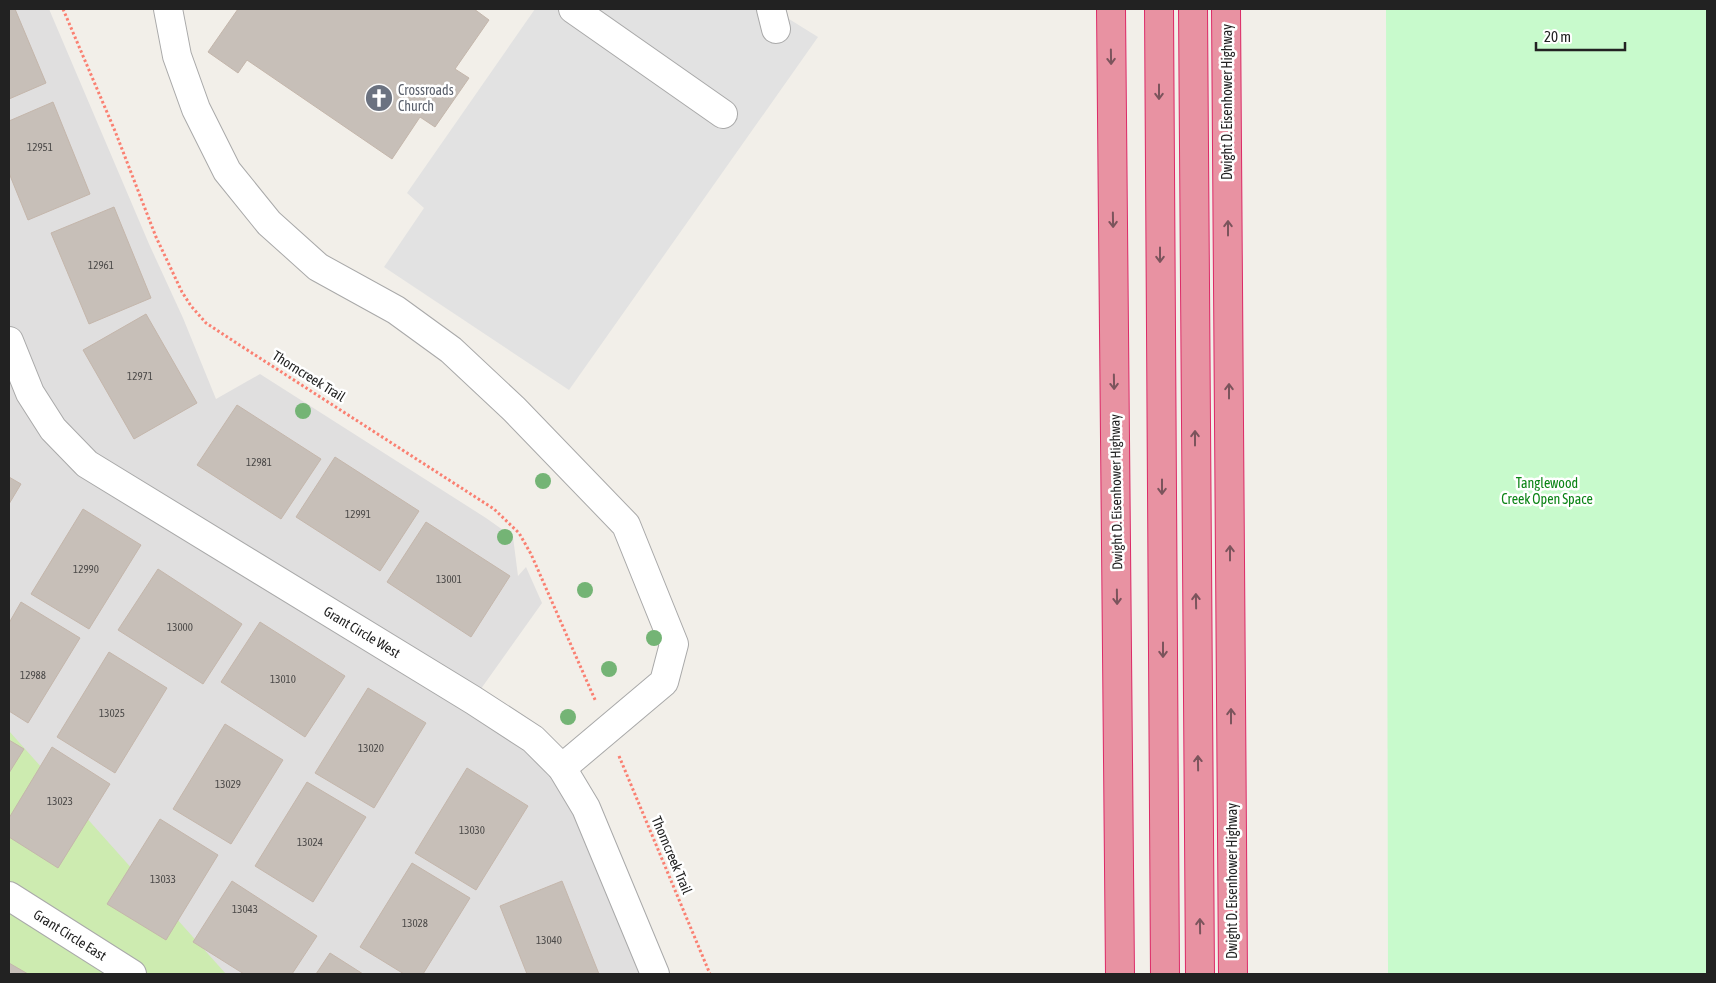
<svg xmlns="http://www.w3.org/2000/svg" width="1716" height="983" font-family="'Asap Condensed',sans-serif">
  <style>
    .residential { fill: #e0dfdf }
    .grass { fill: #cdebb0 }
    .park { fill: #c8facc }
    .parking { fill: #e2e2e2 }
    .building { fill: #c7bfb8; stroke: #c4b6ab }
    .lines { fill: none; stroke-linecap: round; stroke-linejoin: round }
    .minor-casing { stroke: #a9a9a9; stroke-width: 30 }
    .highway-casing { stroke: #dc2a67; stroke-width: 30 }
    .path { stroke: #fa8072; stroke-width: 3; stroke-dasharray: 2.5 2.5; stroke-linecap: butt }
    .minor { stroke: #fff; stroke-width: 28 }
    .highway { stroke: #e892a2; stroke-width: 28 }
    .tree { fill: #74b475 }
    .oneway { stroke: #7b545c }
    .labels { text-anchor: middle; stroke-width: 5; stroke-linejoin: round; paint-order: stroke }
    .number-label { font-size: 11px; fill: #4b4948 }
    .worship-label { font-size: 14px; fill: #5b616d; stroke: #fff; text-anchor: start }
    .street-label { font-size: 14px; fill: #222; stroke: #fff }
    .park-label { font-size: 14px; fill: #0c8416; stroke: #fff }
  </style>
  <rect width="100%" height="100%" fill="#f2efe9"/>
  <path class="residential" d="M 9,9 L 49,9 L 149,244 L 183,318 L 216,399 L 260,374 L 486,518 L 513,537 L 518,576 L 526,567 L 542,603 L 473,700 L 562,768 L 655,974 L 9,974 Z"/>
  <path class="grass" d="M 9,731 L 226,974 L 9,974 Z"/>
  <path class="park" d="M 1386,9 L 1707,9 L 1707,974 L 1388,974 Z"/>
  <path class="parking" d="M 535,9 L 786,9 L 789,19 L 818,37 L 569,390 L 384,267 L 424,208 L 407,193 Z"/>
  <g class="building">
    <path d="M 9,9 L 15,9 L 46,83 L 9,99 Z"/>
    <path d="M 238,9 L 474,9 L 489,20 L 455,69 L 469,78 L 435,127 L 420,117 L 392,159 L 247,60 L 238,73 L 208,52 Z"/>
    <path d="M 53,102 L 90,194 L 28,220 L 9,173 L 9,121 Z"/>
    <path d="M 114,207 L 151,298 L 89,324 L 51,233 Z"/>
    <path d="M 146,314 L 197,403 L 134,439 L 83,350 Z"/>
    <path d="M 237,405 L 321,459 L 281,519 L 197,465 Z"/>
    <path d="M 335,457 L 419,511 L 380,571 L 296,517 Z"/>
    <path d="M 9,477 L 21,484 L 9,504 Z"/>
    <path d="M 83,509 L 141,545 L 89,629 L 31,594 Z"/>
    <path d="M 426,522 L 510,576 L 471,637 L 387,582 Z"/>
    <path d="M 158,569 L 242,624 L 203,684 L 118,630 Z"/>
    <path d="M 21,602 L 80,638 L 28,723 L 9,711 L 9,623 Z"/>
    <path d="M 260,622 L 345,676 L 305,737 L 221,682 Z"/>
    <path d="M 109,652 L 167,688 L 115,773 L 57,737 Z"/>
    <path d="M 368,688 L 426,723 L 374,808 L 315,773 Z"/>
    <path d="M 225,724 L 283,760 L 231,844 L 173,809 Z"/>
    <path d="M 9,740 L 24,749 L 9,773 Z"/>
    <path d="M 52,747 L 110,784 L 58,868 L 9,837 L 9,818 Z"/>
    <path d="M 467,768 L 528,806 L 476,890 L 415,853 Z"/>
    <path d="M 307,782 L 366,817 L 313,902 L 255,866 Z"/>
    <path d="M 160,819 L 218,855 L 166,940 L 107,904 Z"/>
    <path d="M 412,863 L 470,898 L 423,974 L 404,974 L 360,947 Z"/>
    <path d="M 232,881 L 317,936 L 292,974 L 244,974 L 193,942 Z"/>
    <path d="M 562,881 L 599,974 L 527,974 L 500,906 Z"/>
    <path d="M 330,953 L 363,974 L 316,974 Z"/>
    <path d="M 9,963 L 28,974 L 9,974 Z"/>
  </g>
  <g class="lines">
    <defs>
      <g id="minor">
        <path d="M 168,9 L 177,56 L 196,109 L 227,171 L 269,223 L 318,267 L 396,310 L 451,350 L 514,409 L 626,525 L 674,644 L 664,682 L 562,768"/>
        <path d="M 573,9 L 723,114"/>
        <path d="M 771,9 L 776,29"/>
        <path d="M 9,341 L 30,393 L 53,429 L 87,464 L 473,700 L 533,739 L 562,768 L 586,808 L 655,974"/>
        <path d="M 9,896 L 132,974"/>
      </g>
      <g id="highway">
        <path d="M 1111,9 L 1120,974"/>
        <path d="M 1159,9 L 1165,974"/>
        <path d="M 1193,9 L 1200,974"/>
        <path d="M 1226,9 L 1233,974"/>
      </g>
    </defs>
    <use href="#minor" class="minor-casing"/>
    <use href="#highway" class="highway-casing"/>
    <g class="path">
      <path d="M 63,9 L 115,131 L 156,237 L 182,292 L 191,306 L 206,323 L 238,344 L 494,509 L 519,533 L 531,554 L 596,702"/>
      <path d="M 619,756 L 710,974"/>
    </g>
    <use href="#minor" class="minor"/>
    <use href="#highway" class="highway"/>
  </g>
  <g class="tree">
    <circle cx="303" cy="411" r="8"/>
    <circle cx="543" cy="481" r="8"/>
    <circle cx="505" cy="537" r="8"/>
    <circle cx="585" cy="590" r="8"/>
    <circle cx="654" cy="638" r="8"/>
    <circle cx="609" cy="669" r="8"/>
    <circle cx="568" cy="717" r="8"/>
  </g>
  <defs><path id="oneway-shaft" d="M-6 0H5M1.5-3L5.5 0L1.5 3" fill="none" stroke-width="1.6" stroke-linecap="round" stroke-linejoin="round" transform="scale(1.25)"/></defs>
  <g class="oneway">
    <use href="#oneway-shaft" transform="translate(1111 57) rotate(89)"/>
    <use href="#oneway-shaft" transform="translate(1159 92) rotate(90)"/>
    <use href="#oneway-shaft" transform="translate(1113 220) rotate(89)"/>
    <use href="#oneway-shaft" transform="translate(1228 228) rotate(-90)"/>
    <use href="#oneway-shaft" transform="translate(1160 255) rotate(90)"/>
    <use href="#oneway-shaft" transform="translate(1114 382) rotate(89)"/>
    <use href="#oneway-shaft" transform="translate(1229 391) rotate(-90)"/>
    <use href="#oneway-shaft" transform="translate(1195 438) rotate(-90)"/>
    <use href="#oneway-shaft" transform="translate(1162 487) rotate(90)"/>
    <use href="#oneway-shaft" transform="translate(1230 553) rotate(-90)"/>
    <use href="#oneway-shaft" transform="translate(1117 597) rotate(89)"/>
    <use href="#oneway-shaft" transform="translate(1196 601) rotate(-91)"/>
    <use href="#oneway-shaft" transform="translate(1163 650) rotate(90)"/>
    <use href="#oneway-shaft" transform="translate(1231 716) rotate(-90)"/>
    <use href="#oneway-shaft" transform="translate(1198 763) rotate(-91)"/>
    <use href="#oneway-shaft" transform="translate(1200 926) rotate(-91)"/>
  </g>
  <defs>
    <symbol id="church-disc" viewBox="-11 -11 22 22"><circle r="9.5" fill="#6b7280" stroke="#fff"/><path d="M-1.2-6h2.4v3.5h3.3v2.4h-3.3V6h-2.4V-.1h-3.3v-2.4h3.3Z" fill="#fff"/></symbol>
  </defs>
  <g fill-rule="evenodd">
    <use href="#church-disc" x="363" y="82" width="32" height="32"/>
  </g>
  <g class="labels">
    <g class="number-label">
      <text x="40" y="151">12951</text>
      <text x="101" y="269">12961</text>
      <text x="140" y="380">12971</text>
      <text x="259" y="466">12981</text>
      <text x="358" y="518">12991</text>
      <text x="86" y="573">12990</text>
      <text x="449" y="583">13001</text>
      <text x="180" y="631">13000</text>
      <text x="33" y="679">12988</text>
      <text x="283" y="683">13010</text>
      <text x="112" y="717">13025</text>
      <text x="371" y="752">13020</text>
      <text x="228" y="788">13029</text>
      <text x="60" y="805">13023</text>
      <text x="472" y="834">13030</text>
      <text x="310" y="846">13024</text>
      <text x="163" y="883">13033</text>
      <text x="245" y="913">13043</text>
      <text x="415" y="927">13028</text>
      <text x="549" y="944">13040</text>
    </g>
    <g class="worship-label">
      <text x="398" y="95">Crossroads<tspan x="398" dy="16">Church</tspan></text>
    </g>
    <g class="street-label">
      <text transform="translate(1227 102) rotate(-90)" y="5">Dwight D. Eisenhower Highway</text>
      <text transform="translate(309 376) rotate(32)" y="5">Thorncreek Trail</text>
      <text transform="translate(1116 492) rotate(-91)" y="5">Dwight D. Eisenhower Highway</text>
      <text transform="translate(362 632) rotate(31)" y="5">Grant Circle West</text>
      <text transform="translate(672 855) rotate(67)" y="5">Thorncreek Trail</text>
      <text transform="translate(1232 881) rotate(-90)" y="5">Dwight D. Eisenhower Highway</text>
      <text transform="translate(70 935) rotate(32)" y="5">Grant Circle East</text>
    </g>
    <g class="park-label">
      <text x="1547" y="488">Tanglewood<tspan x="1547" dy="16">Creek Open Space</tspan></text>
    </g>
  </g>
  <rect width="1716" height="983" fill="none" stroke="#222222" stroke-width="20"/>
  <path d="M1536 42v8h89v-8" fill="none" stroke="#222222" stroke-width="2.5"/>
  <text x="1544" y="42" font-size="15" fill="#222222" stroke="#ffffff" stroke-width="4" paint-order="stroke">20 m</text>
</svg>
